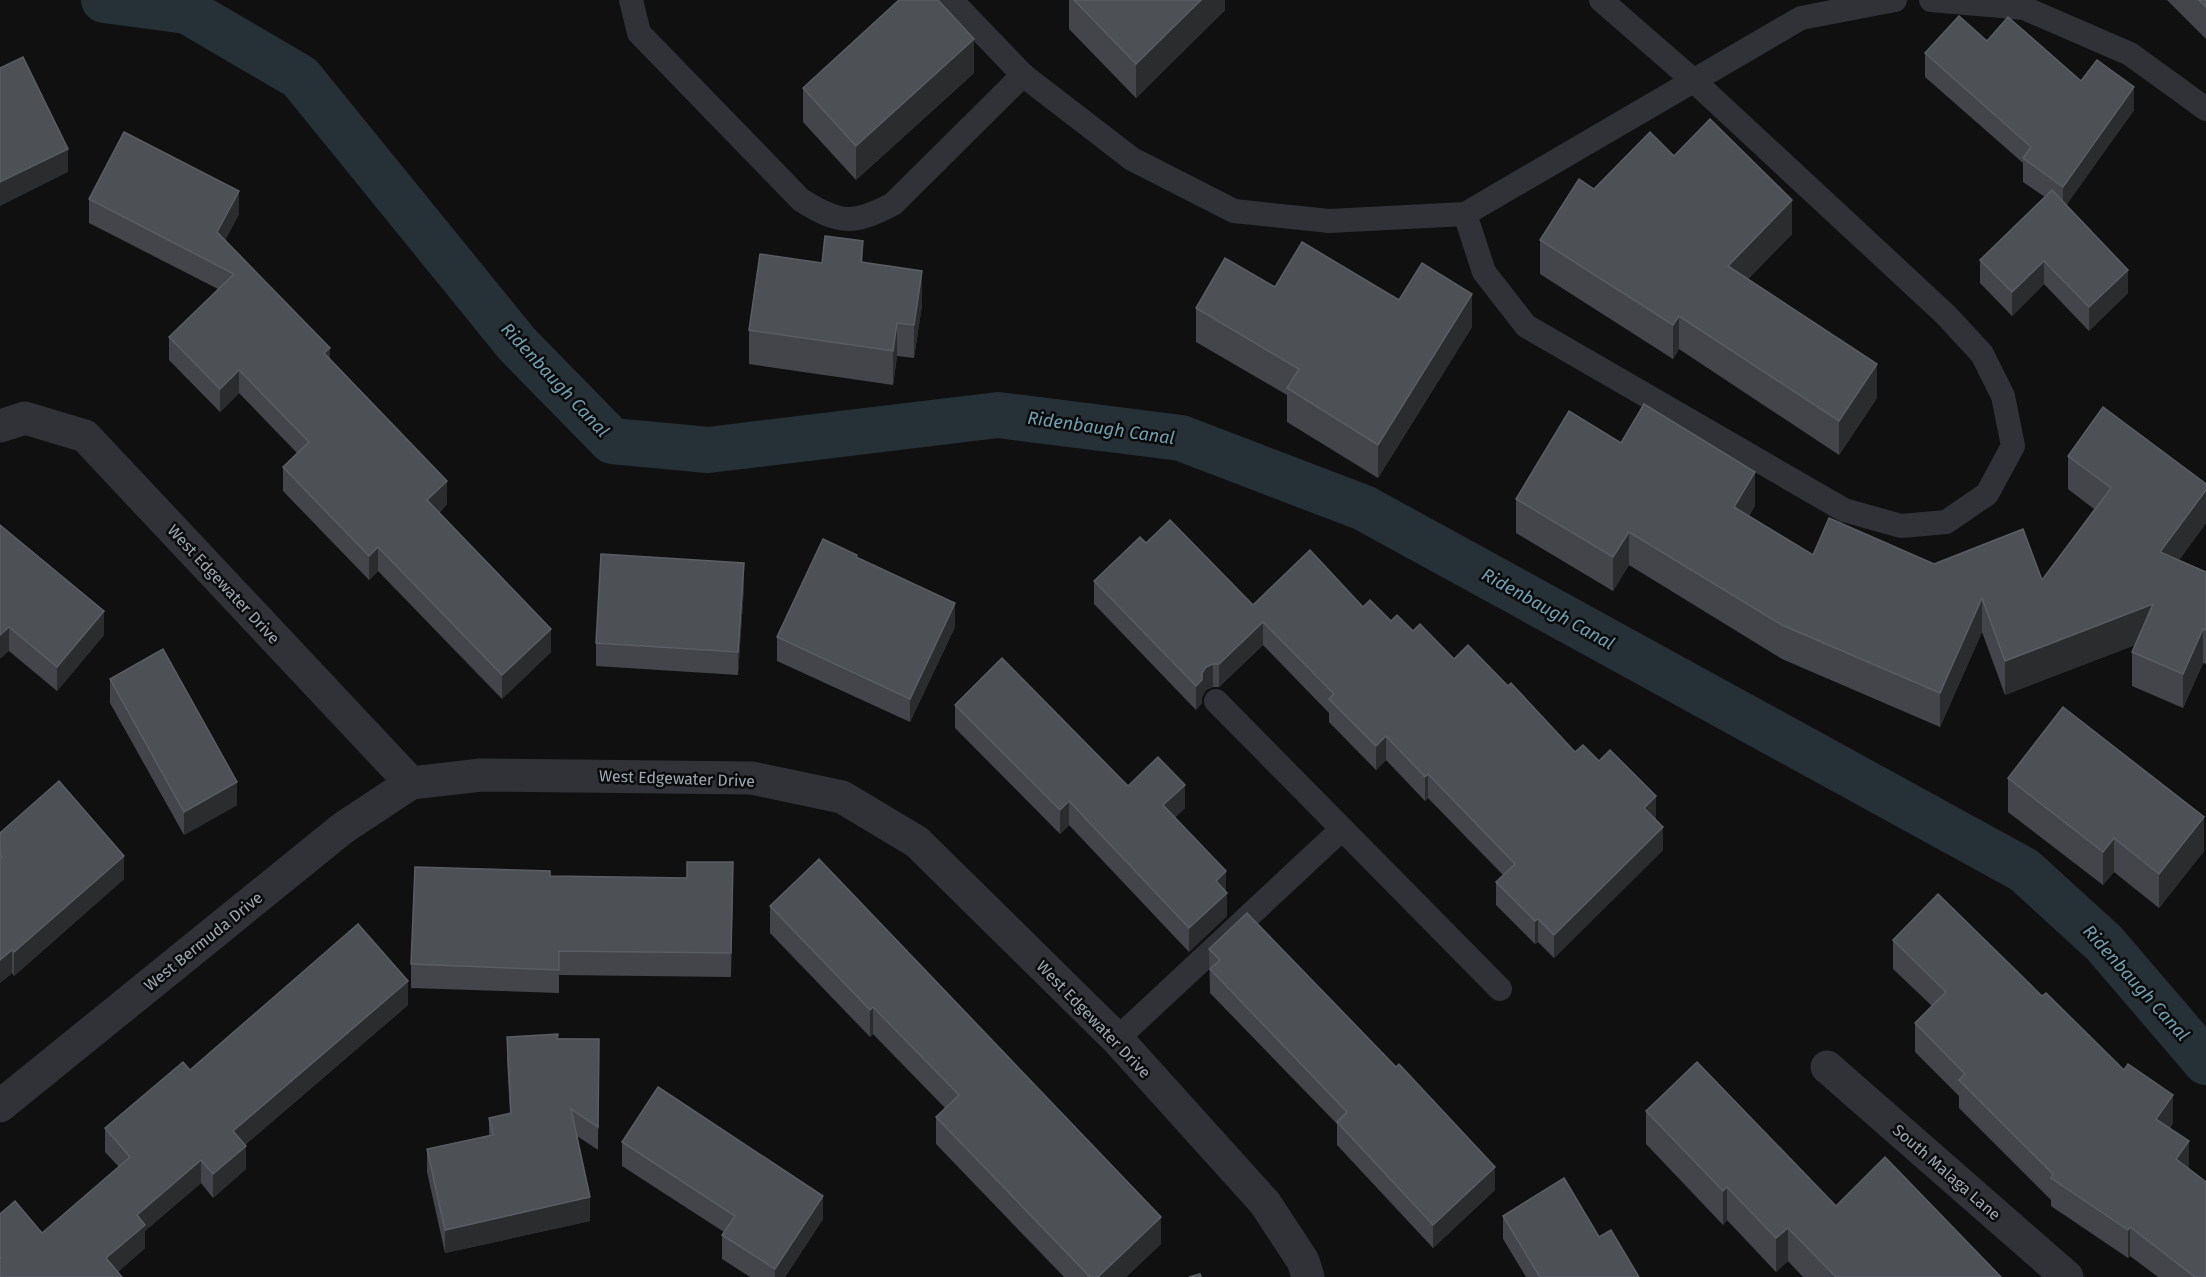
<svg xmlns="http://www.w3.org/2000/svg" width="2206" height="1277" font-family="'Fira Sans',sans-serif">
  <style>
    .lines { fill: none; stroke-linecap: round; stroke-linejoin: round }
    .canal { stroke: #253136; stroke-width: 46 }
    .lane { stroke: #303237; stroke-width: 24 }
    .street { stroke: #303237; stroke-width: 33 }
    .wall { fill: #43454a }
    .shaded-wall { fill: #2a2c2e }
    .building { fill: #4d5055; stroke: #5a5e64; stroke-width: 1.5 }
    .labels { text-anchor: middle; stroke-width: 5; stroke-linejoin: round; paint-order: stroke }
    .street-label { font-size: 16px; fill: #9fa9b4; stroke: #0b0b0c }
    .water-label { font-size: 18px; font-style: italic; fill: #72a0b3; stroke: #0b0b0c }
  </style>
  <rect width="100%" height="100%" fill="#101011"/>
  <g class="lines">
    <path class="canal" d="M 104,0 L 187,11 L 300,77 L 517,344 L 612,441 L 708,450 L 998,415 L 1181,438 L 1364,508 L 2024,870 L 2104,943 L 2206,1062"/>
    <g class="lane">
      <path d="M 631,0 L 639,33 L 801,200 C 839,224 853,225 893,204 L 1023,75"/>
      <path d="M 951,0 L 1023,75 L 1132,159 L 1234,211 L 1329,221 L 1465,214 L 1801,18 L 1895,0"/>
      <path d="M 1931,0 L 2024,8 L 2130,54 L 2206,109"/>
      <path d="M 1465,214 L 1484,272 L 1526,326 L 1844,510 L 1901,526 L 1946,522 L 1987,494 L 2013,446 L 2003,396 L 1982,354 L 1946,315 L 1694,81 L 1601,0"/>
      <path d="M 1216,701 L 1500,989"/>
      <path d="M 1117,1039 L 1342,829"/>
    </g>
    <g class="street">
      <path d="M 0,426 L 25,418 L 85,436 L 411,783 L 481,775 L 752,778 L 842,797 L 917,842 L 1117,1039 L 1265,1203 L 1303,1261 L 1308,1277"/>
      <path d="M 1827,1067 L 2067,1277"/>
      <path d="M 0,1106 L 343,828 L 411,783"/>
    </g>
  </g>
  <g class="wall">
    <path d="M 1069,0 L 1225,0 L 1225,10 L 1136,98 L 1069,29 Z"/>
    <path d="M 2167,0 L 2206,0 L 2206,39 Z"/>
    <path d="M 1987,41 L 2081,81 L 2134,110 L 2066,205 L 2128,293 L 2089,331 L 2044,284 L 2012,316 L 1980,283 L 1980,260 L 2045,197 L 2023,182 L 2023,163 L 1925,77 L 1925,53 Z"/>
    <path d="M 974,73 L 856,180 L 803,122 L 803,88 Z"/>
    <path d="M 1674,156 L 1792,234 L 1748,279 L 1877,398 L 1839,455 L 1679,349 L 1673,359 L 1540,274 L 1540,240 L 1594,189 Z"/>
    <path d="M 89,199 L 239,214 L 225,240 L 330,359 L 447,504 L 439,513 L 551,652 L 502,699 L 378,571 L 369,580 L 283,491 L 283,467 L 297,453 L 239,393 L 220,412 L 169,360 L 169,337 L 218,289 L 89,223 Z"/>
    <path d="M 822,263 L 863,263 L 922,305 L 914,358 L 897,356 L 893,385 L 749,364 L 749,330 Z"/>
    <path d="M 1275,287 L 1399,300 L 1472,327 L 1378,478 L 1287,422 L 1287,395 L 1196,342 L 1196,308 Z"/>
    <path d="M 1621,443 L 1755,506 L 1749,516 L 1813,555 L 1934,564 L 2042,580 L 2094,509 L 2068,489 L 2068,456 L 2206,484 L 2206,523 L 2179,560 L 2206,572 L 2206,664 L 2203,663 L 2183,708 L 2132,686 L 2132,652 L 2135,645 L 2005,695 L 1982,632 L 1940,727 L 1782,659 L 1629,565 L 1613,591 L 1516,533 L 1516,499 Z"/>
    <path d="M 0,526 L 104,635 L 57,691 L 9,651 Z"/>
    <path d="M 1146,543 L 1253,605 L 1363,607 L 1391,621 L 1413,631 L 1454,659 L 1508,686 L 1575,752 L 1656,820 L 1663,850 L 1554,958 L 1538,942 L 1535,944 L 1496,905 L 1496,882 L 1503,875 L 1428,798 L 1425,801 L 1386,760 L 1376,770 L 1329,722 L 1329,713 L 1263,645 L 1219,687 L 1213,687 L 1206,690 L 1202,697 L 1202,703 L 1196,710 L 1094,604 L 1094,581 Z"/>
    <path d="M 857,557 L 955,627 L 910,722 L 777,661 L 777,637 Z"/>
    <path d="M 744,587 L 738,675 L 596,666 L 596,643 Z"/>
    <path d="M 110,679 L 237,805 L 184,835 L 110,703 Z"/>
    <path d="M 955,705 L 1128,786 L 1185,808 L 1175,817 L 1226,891 L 1227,916 L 1189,952 L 1069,825 L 1060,834 L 955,728 Z"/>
    <path d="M 2008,778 L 2204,851 L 2159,908 L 2114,872 L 2103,885 L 2008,812 Z"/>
    <path d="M 0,833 L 124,879 L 14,976 L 12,973 L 0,983 Z"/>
    <path d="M 550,876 L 733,886 L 731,977 L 559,975 L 559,993 L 411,988 L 411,964 Z"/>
    <path d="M 770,906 L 1161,1244 L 1126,1277 L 1064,1277 L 936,1144 L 936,1117 L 945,1108 L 873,1034 L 870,1037 L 770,933 Z"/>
    <path d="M 1893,940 L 2042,996 L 2173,1123 L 2170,1128 L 2189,1169 L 2206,1277 L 2158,1277 L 2130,1256 L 2128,1258 L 2051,1206 L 2051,1200 L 1959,1108 L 1959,1096 L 1915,1052 L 1915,1023 L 1932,1006 L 1893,969 Z"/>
    <path d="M 1209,949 L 1495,1190 L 1433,1248 L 1337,1145 L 1337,1124 L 1210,993 Z"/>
    <path d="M 408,1005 L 245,1145 L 246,1169 L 213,1198 L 201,1183 L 145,1231 L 145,1248 L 118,1272 L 0,1277 L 0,1214 L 42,1233 L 119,1167 L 105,1152 L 105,1128 L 190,1070 Z"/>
    <path d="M 507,1037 L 599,1039 L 598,1150 L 577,1136 L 590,1221 L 445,1253 L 427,1172 L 427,1149 L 489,1135 L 489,1118 L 510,1113 L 507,1060 Z"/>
    <path d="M 1646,1111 L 1836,1206 L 2001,1277 L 1803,1277 L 1788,1261 L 1776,1272 L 1727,1220 L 1723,1225 L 1646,1144 Z"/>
    <path d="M 622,1142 L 823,1219 L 785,1277 L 750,1277 L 722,1259 L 722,1235 L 724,1232 L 622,1166 Z"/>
    <path d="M 1503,1216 L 1599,1237 L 1639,1277 L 1526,1277 L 1503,1239 Z"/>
  </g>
  <g class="shaded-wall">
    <path d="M 1201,0 L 1225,0 L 1225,10 L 1136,98 L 1136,64 Z"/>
    <path d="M 974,39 L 974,73 L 856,180 L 856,146 Z"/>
    <path d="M 2134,87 L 2134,110 L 2063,210 L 2063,187 Z"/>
    <path d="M 68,149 L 68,172 L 0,206 L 0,182 Z"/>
    <path d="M 239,191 L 239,214 L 217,256 L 217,232 Z"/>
    <path d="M 1792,200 L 1792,234 L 1728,300 L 1728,266 Z"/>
    <path d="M 863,241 L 863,275 L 861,262 Z"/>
    <path d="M 2044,261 L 2044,284 L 2012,316 L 2012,292 Z"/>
    <path d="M 2128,270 L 2128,293 L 2089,331 L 2089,307 Z"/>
    <path d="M 922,271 L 922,305 L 914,358 L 914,325 Z"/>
    <path d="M 1472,294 L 1472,327 L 1378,478 L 1378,445 Z"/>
    <path d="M 1679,316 L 1679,349 L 1673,359 L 1673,325 Z"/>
    <path d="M 897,323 L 897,356 L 893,385 L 893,351 Z"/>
    <path d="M 330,348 L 330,372 L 324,353 Z"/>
    <path d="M 1877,364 L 1877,398 L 1839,455 L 1839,421 Z"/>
    <path d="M 239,370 L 239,393 L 220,412 L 220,389 Z"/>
    <path d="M 1755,472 L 1755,506 L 1734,541 L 1734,507 Z"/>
    <path d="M 447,481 L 447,504 L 427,524 L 427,500 Z"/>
    <path d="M 2206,490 L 2206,523 L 2160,586 L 2160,552 Z"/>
    <path d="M 1629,532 L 1629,565 L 1613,591 L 1613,557 Z"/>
    <path d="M 378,547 L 378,571 L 369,580 L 369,556 Z"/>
    <path d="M 744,563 L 744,587 L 738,675 L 738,652 Z"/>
    <path d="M 1982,598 L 1982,632 L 1940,727 L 1940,693 Z"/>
    <path d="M 955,603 L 955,627 L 910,722 L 910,699 Z"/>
    <path d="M 2153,604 L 2153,638 L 2005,695 L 2005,661 Z"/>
    <path d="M 104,611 L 104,635 L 57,691 L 57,667 Z"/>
    <path d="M 1263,622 L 1263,645 L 1219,687 L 1219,664 Z"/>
    <path d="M 9,627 L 9,651 L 0,659 L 0,635 Z"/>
    <path d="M 551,629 L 551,652 L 502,699 L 502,675 Z"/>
    <path d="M 2203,629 L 2203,663 L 2183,708 L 2183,674 Z"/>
    <path d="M 1213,664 L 1213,687 L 1206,690 L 1202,697 L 1202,703 L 1196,710 L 1196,686 L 1206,667 Z"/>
    <path d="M 1386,736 L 1386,760 L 1376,770 L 1376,746 Z"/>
    <path d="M 1428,774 L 1428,798 L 1425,801 L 1425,777 Z"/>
    <path d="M 237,782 L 237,805 L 184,835 L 184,812 Z"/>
    <path d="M 1185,785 L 1185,808 L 1163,829 L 1163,805 Z"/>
    <path d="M 1656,796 L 1656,820 L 1644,808 Z"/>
    <path d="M 1069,801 L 1069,825 L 1060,834 L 1060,810 Z"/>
    <path d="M 2204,817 L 2204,851 L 2159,908 L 2159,874 Z"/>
    <path d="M 1663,827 L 1663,850 L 1554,958 L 1554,935 Z"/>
    <path d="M 2114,838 L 2114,872 L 2103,885 L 2103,852 Z"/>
    <path d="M 124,856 L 124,879 L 14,976 L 14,952 Z"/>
    <path d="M 1226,871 L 1226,894 L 1227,893 L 1227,916 L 1189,952 L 1189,928 L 1216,881 Z"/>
    <path d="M 1538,919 L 1538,942 L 1535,944 L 1535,921 Z"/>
    <path d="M 12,950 L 12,973 L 0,983 L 0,960 Z"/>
    <path d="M 408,981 L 408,1005 L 233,1155 L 233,1131 Z"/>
    <path d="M 873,1007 L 873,1034 L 870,1037 L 870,1010 Z"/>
    <path d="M 2173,1095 L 2173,1123 L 2156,1147 L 2156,1119 Z"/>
    <path d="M 2189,1141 L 2189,1169 L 2176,1159 Z"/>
    <path d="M 246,1146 L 246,1169 L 213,1198 L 213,1174 Z"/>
    <path d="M 201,1160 L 201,1183 L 145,1231 L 145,1248 L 112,1277 L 106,1258 L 137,1215 Z"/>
    <path d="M 1495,1167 L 1495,1190 L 1433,1248 L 1433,1225 Z"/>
    <path d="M 1727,1187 L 1727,1220 L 1723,1225 L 1723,1191 Z"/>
    <path d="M 823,1196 L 823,1219 L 785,1277 L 775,1277 L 775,1269 Z"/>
    <path d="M 590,1197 L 590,1221 L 445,1253 L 445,1230 Z"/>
    <path d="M 1161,1217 L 1161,1244 L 1126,1277 L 1098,1277 Z"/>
    <path d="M 2130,1227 L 2130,1256 L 2128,1258 L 2128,1230 Z"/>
    <path d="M 1788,1228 L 1788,1261 L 1776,1272 L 1776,1238 Z"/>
  </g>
  <g class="building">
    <path d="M 899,0 L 938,0 L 974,39 L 856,146 L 803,88 Z"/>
    <path d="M 1074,0 L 1201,0 L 1136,64 Z"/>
    <path d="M 2199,0 L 2206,0 L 2206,7 Z"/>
    <path d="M 1959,16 L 1987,41 L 2008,17 L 2081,81 L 2097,60 L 2134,87 L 2063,187 L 2023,158 L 2031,147 L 1925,53 Z"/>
    <path d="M 23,57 L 68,149 L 0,182 L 0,68 Z"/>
    <path d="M 1710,119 L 1792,200 L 1728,266 L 1877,364 L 1839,421 L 1679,316 L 1673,325 L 1540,240 L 1579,179 L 1594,189 L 1650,132 L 1674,156 Z"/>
    <path d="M 124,132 L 239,191 L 217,232 L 330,348 L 324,353 L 447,481 L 427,500 L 551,629 L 502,675 L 378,547 L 369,556 L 283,467 L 309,442 L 239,370 L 220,389 L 169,337 L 234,274 L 89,199 Z"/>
    <path d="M 2052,190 L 2128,270 L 2089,307 L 2044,261 L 2012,292 L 1980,260 Z"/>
    <path d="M 825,236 L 863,241 L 861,262 L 922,271 L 914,325 L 897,323 L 893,351 L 749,330 L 760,254 L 822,263 Z"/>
    <path d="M 1302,242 L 1399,300 L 1422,263 L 1472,294 L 1378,445 L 1287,388 L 1299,369 L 1196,308 L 1225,258 L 1275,287 Z"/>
    <path d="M 1644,404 L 1755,472 L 1734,507 L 1813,555 L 1829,518 L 1934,564 L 2023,529 L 2042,580 L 2111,488 L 2068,456 L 2103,407 L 2206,484 L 2206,490 L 2160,552 L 2206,572 L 2206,630 L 2203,629 L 2183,674 L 2132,652 L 2153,604 L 2005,661 L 1982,598 L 1940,693 L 1782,625 L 1629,532 L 1613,557 L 1516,499 L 1569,411 L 1621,443 Z"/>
    <path d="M 1170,520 L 1253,605 L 1310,550 L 1363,607 L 1370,600 L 1391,621 L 1397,615 L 1413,631 L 1420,624 L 1454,659 L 1468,645 L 1508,686 L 1511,683 L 1575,752 L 1583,745 L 1599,761 L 1610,750 L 1656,796 L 1644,808 L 1663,827 L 1554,935 L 1538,919 L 1535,921 L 1496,882 L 1515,864 L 1428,774 L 1425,777 L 1386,736 L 1376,746 L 1329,699 L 1334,694 L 1263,622 L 1219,664 L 1213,664 L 1206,667 L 1202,673 L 1202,680 L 1196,686 L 1094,581 L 1140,537 L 1146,543 Z"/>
    <path d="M 0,525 L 104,611 L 57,667 L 9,627 L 0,635 Z"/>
    <path d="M 823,539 L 857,555 L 856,557 L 955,603 L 910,699 L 777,637 Z"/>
    <path d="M 601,554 L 744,563 L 738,652 L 596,643 Z"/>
    <path d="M 163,649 L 237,782 L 184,812 L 110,679 Z"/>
    <path d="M 1002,658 L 1128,786 L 1158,757 L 1185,785 L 1163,805 L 1226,871 L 1216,881 L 1227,893 L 1189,928 L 1069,801 L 1060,810 L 955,705 Z"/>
    <path d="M 2063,707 L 2204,817 L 2159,874 L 2114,838 L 2103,852 L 2008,778 Z"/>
    <path d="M 59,781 L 124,856 L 14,952 L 12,950 L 0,960 L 0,858 L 2,857 L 0,855 L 0,833 Z"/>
    <path d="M 819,859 L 1161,1217 L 1098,1277 L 1090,1277 L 936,1117 L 959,1095 L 873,1007 L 870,1010 L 770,906 Z"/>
    <path d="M 687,862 L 733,862 L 731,953 L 559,951 L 559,970 L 411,964 L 415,867 L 550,871 L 550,876 L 687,878 Z"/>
    <path d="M 1938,894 L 2042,996 L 2046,993 L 2124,1070 L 2128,1064 L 2173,1095 L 2156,1119 L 2189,1141 L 2176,1159 L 2206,1182 L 2206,1277 L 2195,1277 L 2130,1227 L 2128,1230 L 2051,1178 L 2053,1174 L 1959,1080 L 1965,1074 L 1915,1023 L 1946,992 L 1893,940 Z"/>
    <path d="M 1247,913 L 1396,1067 L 1399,1064 L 1495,1167 L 1433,1225 L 1337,1122 L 1347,1112 L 1210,969 L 1220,960 L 1209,949 Z"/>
    <path d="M 358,924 L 408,981 L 233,1131 L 246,1146 L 213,1174 L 201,1160 L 137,1215 L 145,1225 L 106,1258 L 122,1277 L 0,1277 L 0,1259 L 1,1258 L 0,1257 L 0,1214 L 15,1201 L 42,1233 L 130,1157 L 105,1128 L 183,1062 L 190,1070 Z"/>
    <path d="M 558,1034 L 557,1039 L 599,1039 L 598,1127 L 571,1109 L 590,1197 L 445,1230 L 427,1149 L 493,1135 L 489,1118 L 511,1113 L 507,1037 Z"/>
    <path d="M 1697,1062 L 1836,1206 L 1885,1157 L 2001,1277 L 1836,1277 L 1788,1228 L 1776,1238 L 1727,1187 L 1723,1191 L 1646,1111 Z"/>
    <path d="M 658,1087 L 823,1196 L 775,1269 L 722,1235 L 735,1216 L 622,1142 Z"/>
    <path d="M 1564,1178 L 1599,1237 L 1611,1230 L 1639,1277 L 1540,1277 L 1503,1216 Z"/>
    <path d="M 1200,1274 L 1201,1277 L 1189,1277 Z"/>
  </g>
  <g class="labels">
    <g class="street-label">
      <text transform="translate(224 584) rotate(47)" y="6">West Edgewater Drive</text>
      <text transform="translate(677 778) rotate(2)" y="6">West Edgewater Drive</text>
      <text transform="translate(203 941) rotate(-39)" y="6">West Bermuda Drive</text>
      <text transform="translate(1094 1019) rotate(46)" y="6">West Edgewater Drive</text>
      <text transform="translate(1947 1172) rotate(41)" y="6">South Malaga Lane</text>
    </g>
    <g class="water-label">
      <text transform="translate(555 380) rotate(47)" y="6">Ridenbaugh Canal</text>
      <text transform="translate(1101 428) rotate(8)" y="6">Ridenbaugh Canal</text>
      <text transform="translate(1548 609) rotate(29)" y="6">Ridenbaugh Canal</text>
      <text transform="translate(2136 983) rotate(48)" y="6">Ridenbaugh Canal</text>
    </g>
  </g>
</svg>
